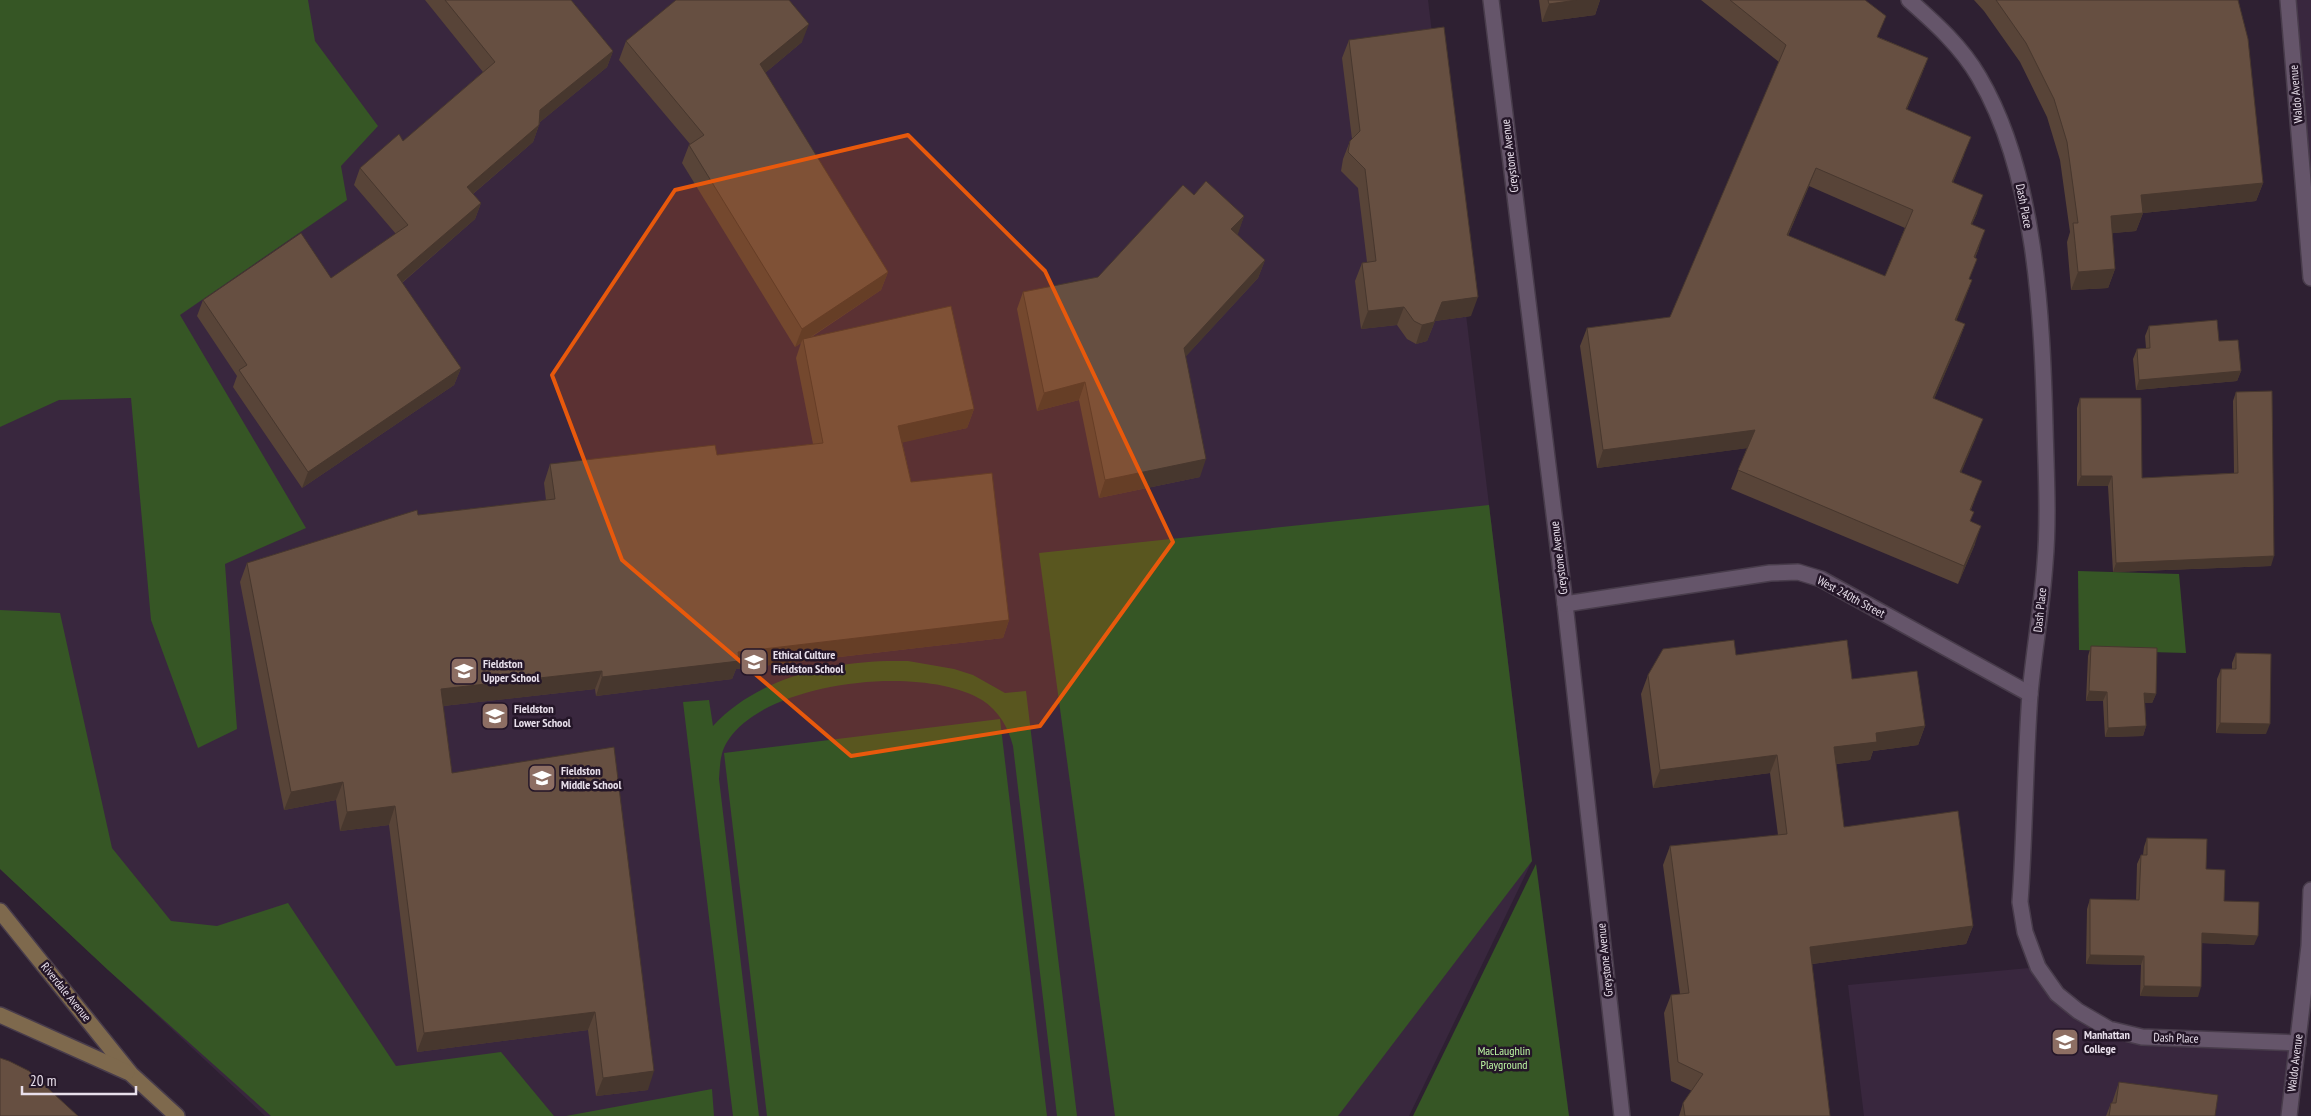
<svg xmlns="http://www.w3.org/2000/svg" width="2311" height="1116" font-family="'PT Sans Narrow',sans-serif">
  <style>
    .built { fill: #39273e }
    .green { fill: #365625 }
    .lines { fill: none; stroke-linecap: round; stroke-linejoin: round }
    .minor-casing { stroke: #483c4b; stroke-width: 18 }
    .secondary-casing { stroke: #483c4b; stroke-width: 18 }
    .minor { stroke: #65556a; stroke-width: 15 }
    .secondary { stroke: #7e694d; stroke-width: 15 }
    .wall { fill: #584438; fill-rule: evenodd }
    .shaded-wall { fill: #47372e }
    .building { fill: #664f41; stroke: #47372e; fill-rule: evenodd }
    .marked { fill: #e8590c; fill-opacity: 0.2; stroke: #e8590c; stroke-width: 4; stroke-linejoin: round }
    .labels { text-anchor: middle; stroke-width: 5; stroke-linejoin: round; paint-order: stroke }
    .street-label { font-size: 12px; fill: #e8dfeb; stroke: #241628 }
    .poi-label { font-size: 12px; font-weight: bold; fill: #e8dfeb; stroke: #241628; text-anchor: start }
    .park-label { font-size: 12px; fill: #bef8a4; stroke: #241628 }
  </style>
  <rect width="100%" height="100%" fill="#2e2032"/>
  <g class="built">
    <path d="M 0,0 L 1428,0 L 1532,861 L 1409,1116 L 265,1116 L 0,869 Z"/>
    <path d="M 2288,0 L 2311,0 L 2311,278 Z"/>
    <path d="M 2038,967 L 2057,994 L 2109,1029 L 2298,1043 L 2289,1116 L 1864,1116 L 1848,985 Z"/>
  </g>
  <g class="green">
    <path d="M 0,0 L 308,0 L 315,41 L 378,126 L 341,166 L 347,200 L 180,315 L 306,528 L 225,564 L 237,729 L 198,748 L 151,620 L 131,398 L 59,400 L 0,427 Z"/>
    <path d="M 1489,505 L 1532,861 L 1338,1116 L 1115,1116 L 1039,553 Z"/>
    <path d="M 2078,571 L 2179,574 L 2186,653 L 2079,650 Z"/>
    <path d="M 0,610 L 60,613 L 112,848 L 171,921 L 217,926 L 288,903 L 396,1066 L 501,1052 L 554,1116 L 271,1116 L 108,970 L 0,869 Z"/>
    <path d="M 887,661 L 908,661 L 954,669 L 973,675 L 1005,693 L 1026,691 L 1077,1116 L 1057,1116 L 1013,746 C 1008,727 999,711 982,700 C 924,664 769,680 729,739 C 720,751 720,765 719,779 L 759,1116 L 733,1116 L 683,702 L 709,700 L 713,726 C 756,679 825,663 887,661 Z"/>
    <path d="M 1000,719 L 1047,1116 L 767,1116 L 724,753 Z"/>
    <path d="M 1536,864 L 1569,1116 L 1413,1116 Z"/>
    <path d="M 712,1089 L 714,1116 L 566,1116 Z"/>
  </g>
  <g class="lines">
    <defs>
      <g id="minor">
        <path d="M 1491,0 L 1565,604 L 1622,1116"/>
        <path d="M 1909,0 C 1935,23 1961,46 1979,77 C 2036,174 2042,315 2045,426 C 2046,471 2049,518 2045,563 C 2042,607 2034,650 2030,694 C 2025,763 2025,833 2020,902 L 2025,932 L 2038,967 L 2057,994 L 2078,1011 L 2109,1029 L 2142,1037 L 2298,1043"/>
        <path d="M 2288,0 L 2311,278"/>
        <path d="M 1565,604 L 1770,573 L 1798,572 L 1821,579 L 2030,694"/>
        <path d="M 2289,1116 L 2309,946 L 2311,890"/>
      </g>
      <g id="secondary">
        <path d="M 0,911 L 131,1074 L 177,1116"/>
        <path d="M 0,1015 L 127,1072"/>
      </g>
    </defs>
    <use href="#minor" class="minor-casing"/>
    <use href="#secondary" class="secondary-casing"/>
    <use href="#minor" class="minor"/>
    <use href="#secondary" class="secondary"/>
  </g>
  <g class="wall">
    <path d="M 425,0 L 571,0 L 613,51 L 607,67 L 540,122 L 539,125 L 533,142 L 473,194 L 481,203 L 475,219 L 402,283 L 461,368 L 454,385 L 302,488 L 233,387 L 237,376 L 197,316 L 203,300 L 331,278 L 396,234 L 354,185 L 360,168 L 403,141 L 483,72 Z"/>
    <path d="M 1539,0 L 1600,0 L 1595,15 L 1542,22 Z"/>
    <path d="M 1701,0 L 1865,0 L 1878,37 L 1928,58 L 1921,76 L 1907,109 L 1964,155 L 1953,182 L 1977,213 L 1972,224 L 1979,248 L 1975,258 L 1969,279 L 1972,280 L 1956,321 L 1965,324 L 1958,343 L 1934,399 L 1976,437 L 1961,472 L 1975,499 L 1971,510 L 1971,522 L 1975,544 L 1958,584 L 1731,489 L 1747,448 L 1597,468 L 1580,346 L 1587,328 L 1670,317 L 1779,62 ZM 1809,186 L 1905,228 L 1885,276 L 1788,236 Z"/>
    <path d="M 1974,0 L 2238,0 L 2263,183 L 2256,201 L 2143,213 L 2136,231 L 2112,233 L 2115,269 L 2108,288 L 2071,290 L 2067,242 L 2070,232 L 2060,160 L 2047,117 L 2020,62 L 1984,11 Z"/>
    <path d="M 1349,40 L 1471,316 L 1435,321 L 1427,341 L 1416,344 L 1407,339 L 1397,325 L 1361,329 L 1355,281 L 1362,263 L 1367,262 L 1358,188 L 1341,171 L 1343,159 L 1350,141 L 1352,139 L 1342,58 Z"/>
    <path d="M 626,41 L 802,42 L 765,73 L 888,272 L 881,290 L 810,338 L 974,409 L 967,428 L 902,442 L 911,482 L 1009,620 L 1003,638 L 736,669 L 732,679 L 596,696 L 595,689 L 443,706 L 452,773 L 648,1090 L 596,1096 L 588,1030 L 417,1052 L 389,825 L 340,831 L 336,800 L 284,810 L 240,582 L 247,563 L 418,515 L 546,500 L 544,483 L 550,464 L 717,455 L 813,444 L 796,358 L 801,343 L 795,347 L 682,163 L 689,145 L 690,144 L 619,60 Z"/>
    <path d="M 1194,195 L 1244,216 L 1237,235 L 1265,260 L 1258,278 L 1185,357 L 1200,477 L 1099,498 L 1079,400 L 1037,411 L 1017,309 L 1023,292 L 1098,277 Z"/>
    <path d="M 2149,326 L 2219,341 L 2241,371 L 2237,381 L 2136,390 L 2133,359 L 2137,349 L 2146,348 L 2145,336 Z"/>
    <path d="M 2236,392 L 2271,566 L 2113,572 L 2108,486 L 2077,486 L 2077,408 L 2080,398 L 2142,478 L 2234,473 L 2233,401 Z"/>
    <path d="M 2091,646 L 2156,694 L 2152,703 L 2145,703 L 2146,726 L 2143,736 L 2105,737 L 2103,701 L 2086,701 L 2088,656 Z"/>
    <path d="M 2236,653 L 2266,734 L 2216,733 L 2217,679 L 2221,669 L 2232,669 L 2232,663 Z"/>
    <path d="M 1736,655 L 1852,679 L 1925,726 L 1918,745 L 1873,751 L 1870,760 L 1836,764 L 1844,827 L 1973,926 L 1966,944 L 1812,964 L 1830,1116 L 1679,1116 L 1683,1103 L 1692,1091 L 1671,1081 L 1664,1013 L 1671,995 L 1680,994 L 1663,865 L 1670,846 L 1778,835 L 1770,773 L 1653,788 L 1641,694 L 1648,675 Z"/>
    <path d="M 2147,838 L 2206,869 L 2224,901 L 2254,945 L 2202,943 L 2198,997 L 2140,996 L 2141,965 L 2086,964 L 2087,909 L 2090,899 L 2136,900 L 2137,864 L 2141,855 L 2143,855 L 2144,847 Z"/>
    <path d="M 2119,1082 L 2215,1116 L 2106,1116 L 2111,1103 L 2112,1103 Z"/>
  </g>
  <g class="shaded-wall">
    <path d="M 1577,0 L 1600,0 L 1595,15 L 1542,22 L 1549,4 Z"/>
    <path d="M 809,24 L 802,42 L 753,83 L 760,64 Z"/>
    <path d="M 613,51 L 607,67 L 534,127 L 540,110 Z"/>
    <path d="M 1928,58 L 1921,76 L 1899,127 L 1906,109 Z"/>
    <path d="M 539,125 L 533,142 L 461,204 L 467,187 Z"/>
    <path d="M 1971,137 L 1964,155 L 1946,200 L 1952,182 Z"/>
    <path d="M 1816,168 L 1809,186 L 1780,254 L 1787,235 Z"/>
    <path d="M 2263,183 L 2256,201 L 2143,213 L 2136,231 L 2104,234 L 2111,216 L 2141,195 Z"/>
    <path d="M 1983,195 L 1977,213 L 1964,242 L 1971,224 Z"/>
    <path d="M 481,203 L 475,219 L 391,292 L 397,275 Z"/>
    <path d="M 1244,216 L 1238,234 L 1225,247 L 1231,229 Z"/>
    <path d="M 1985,230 L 1979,248 L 1967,276 L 1974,257 Z"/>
    <path d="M 1265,260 L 1258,278 L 1177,366 L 1184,348 Z"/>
    <path d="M 2115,269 L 2108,288 L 2071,290 L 2078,272 Z"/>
    <path d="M 888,272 L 881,290 L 803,342 L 803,339 L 801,343 L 795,347 L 802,329 Z"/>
    <path d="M 1972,280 L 1965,299 L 1949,339 L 1955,320 Z"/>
    <path d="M 1478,297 L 1471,316 L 1435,321 L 1427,341 L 1416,344 L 1422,325 L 1442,302 Z"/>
    <path d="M 1404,307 L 1397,325 L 1361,329 L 1368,311 Z"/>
    <path d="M 1965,324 L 1958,343 L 1927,416 L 1933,398 Z"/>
    <path d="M 461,368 L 454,385 L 302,488 L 308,472 Z"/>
    <path d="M 2241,371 L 2237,381 L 2136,390 L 2139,380 Z"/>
    <path d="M 1085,382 L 1079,400 L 1037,411 L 1044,393 Z"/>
    <path d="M 974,409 L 967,428 L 892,445 L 898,426 Z"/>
    <path d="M 1983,419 L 1976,437 L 1954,490 L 1960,472 Z"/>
    <path d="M 1755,430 L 1748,448 L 1597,468 L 1603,450 Z"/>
    <path d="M 1206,459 L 1200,477 L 1099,498 L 1105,480 Z"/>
    <path d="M 2081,476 L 2112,476 L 2108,486 L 2077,486 Z"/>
    <path d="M 1981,526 L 1975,544 L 1958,584 L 1964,566 Z"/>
    <path d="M 2274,556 L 2271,566 L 2113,572 L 2116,563 Z"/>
    <path d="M 1009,620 L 1003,638 L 736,669 L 732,679 L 596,696 L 602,677 L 738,652 Z"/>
    <path d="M 602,671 L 595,689 L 434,707 L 441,689 Z"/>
    <path d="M 2089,691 L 2107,692 L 2103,701 L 2086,701 Z"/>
    <path d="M 2144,693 L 2156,694 L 2152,703 L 2141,703 Z"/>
    <path d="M 2220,723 L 2270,724 L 2266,734 L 2216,733 Z"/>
    <path d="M 1925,726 L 1918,745 L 1873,751 L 1870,760 L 1827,765 L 1834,747 L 1876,733 Z"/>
    <path d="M 2146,726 L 2143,736 L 2105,737 L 2108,728 Z"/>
    <path d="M 1777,755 L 1770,773 L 1653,788 L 1660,770 Z"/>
    <path d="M 343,782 L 336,800 L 284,810 L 291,792 Z"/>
    <path d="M 395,806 L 389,825 L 340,831 L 347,812 Z"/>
    <path d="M 1973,926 L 1966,944 L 1804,965 L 1810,947 Z"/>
    <path d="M 2202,933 L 2258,936 L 2254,945 L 2199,943 Z"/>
    <path d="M 2090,955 L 2144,956 L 2141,965 L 2086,964 Z"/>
    <path d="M 2144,986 L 2201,987 L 2198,997 L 2140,996 Z"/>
    <path d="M 595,1012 L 588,1030 L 417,1052 L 424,1033 Z"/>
    <path d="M 654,1071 L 648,1090 L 596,1096 L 603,1078 Z"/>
  </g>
  <g class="building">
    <path d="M 445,0 L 571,0 L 613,51 L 540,110 L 539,125 L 467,187 L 481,203 L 397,275 L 461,368 L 308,472 L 239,370 L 247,365 L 203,300 L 301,233 L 331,278 L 408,225 L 360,168 L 399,134 L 403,141 L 495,62 Z"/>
    <path d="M 676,0 L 789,0 L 809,24 L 760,64 L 888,272 L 802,329 L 689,145 L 704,135 L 626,41 Z"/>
    <path d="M 1548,0 L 1577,0 L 1549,4 Z"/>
    <path d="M 1730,0 L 1865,0 L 1886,16 L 1877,37 L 1928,58 L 1906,109 L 1971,137 L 1952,182 L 1983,195 L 1971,224 L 1985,230 L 1974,257 L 1977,259 L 1969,279 L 1972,280 L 1955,320 L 1965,324 L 1933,398 L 1983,419 L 1960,472 L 1982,481 L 1970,510 L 1974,512 L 1970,521 L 1981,526 L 1964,566 L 1738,470 L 1755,430 L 1603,450 L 1587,328 L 1670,317 L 1786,45 ZM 1816,168 L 1913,210 L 1885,276 L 1787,235 Z"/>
    <path d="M 1996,0 L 2238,0 L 2248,39 L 2263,183 L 2141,195 L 2143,213 L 2111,216 L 2115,269 L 2078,272 L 2073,223 L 2078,223 L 2067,142 L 2054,99 L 2026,43 Z"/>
    <path d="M 1444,27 L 1478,297 L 1442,302 L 1434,322 L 1422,325 L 1414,321 L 1404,307 L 1368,311 L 1362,263 L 1376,261 L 1365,169 L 1348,152 L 1350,141 L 1360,131 L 1349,40 Z"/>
    <path d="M 1206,181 L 1244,216 L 1231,229 L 1265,260 L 1184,348 L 1206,459 L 1105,480 L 1085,382 L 1044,393 L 1023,292 L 1098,277 L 1183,185 L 1194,195 Z"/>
    <path d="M 951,306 L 974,409 L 898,426 L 911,482 L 992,473 L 1009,620 L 738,652 L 739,661 L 602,677 L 602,671 L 441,689 L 452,773 L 614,747 L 654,1071 L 603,1078 L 595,1012 L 424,1033 L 395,806 L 347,812 L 343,782 L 291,792 L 247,563 L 417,510 L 418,515 L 555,499 L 550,464 L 715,445 L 717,455 L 823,443 L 803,339 Z"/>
    <path d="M 2217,320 L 2219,341 L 2238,340 L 2241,371 L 2139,380 L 2137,349 L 2150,348 L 2149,326 Z"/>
    <path d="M 2272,391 L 2274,556 L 2116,563 L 2112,476 L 2081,476 L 2080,398 L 2141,398 L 2142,478 L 2238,473 L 2236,392 Z"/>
    <path d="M 1734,640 L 1736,655 L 1847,640 L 1852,679 L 1917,671 L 1925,726 L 1876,733 L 1877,742 L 1834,747 L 1844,827 L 1958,811 L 1973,926 L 1810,947 L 1830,1116 L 1685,1116 L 1683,1103 L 1703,1074 L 1678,1062 L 1671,995 L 1689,993 L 1670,846 L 1787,834 L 1777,755 L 1660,770 L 1648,675 L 1663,649 Z"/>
    <path d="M 2091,646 L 2157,648 L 2156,694 L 2144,693 L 2146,726 L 2108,728 L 2107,692 L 2089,691 Z"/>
    <path d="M 2236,653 L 2271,654 L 2270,724 L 2220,723 L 2221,669 L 2236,669 Z"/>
    <path d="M 2147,838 L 2207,839 L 2206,869 L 2225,870 L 2224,901 L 2259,902 L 2258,936 L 2202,933 L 2201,987 L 2144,986 L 2144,956 L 2090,955 L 2090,899 L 2139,900 L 2141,855 L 2147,855 Z"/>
    <path d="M 0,1058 L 9,1061 L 29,1071 L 78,1116 L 0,1116 Z"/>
    <path d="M 2119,1082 L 2218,1095 L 2215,1116 L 2109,1116 L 2111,1103 L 2116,1103 Z"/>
  </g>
  <path class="marked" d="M 908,135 L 1045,271 L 1173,542 L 1040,726 L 851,756 L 622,560 L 552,375 L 675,190 Z"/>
  <defs>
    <symbol id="school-square" viewBox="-11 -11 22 22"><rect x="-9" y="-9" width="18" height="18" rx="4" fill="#8d6e63" stroke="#241628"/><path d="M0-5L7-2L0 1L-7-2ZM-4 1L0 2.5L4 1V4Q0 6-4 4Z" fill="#fff"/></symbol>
    <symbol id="university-square" viewBox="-11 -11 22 22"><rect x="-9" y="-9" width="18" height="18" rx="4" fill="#8d6e63" stroke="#241628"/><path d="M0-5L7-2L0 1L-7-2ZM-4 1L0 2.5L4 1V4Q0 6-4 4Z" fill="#fff"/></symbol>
  </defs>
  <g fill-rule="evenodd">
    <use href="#school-square" x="738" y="646" width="32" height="32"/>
    <use href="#school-square" x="448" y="655" width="32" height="32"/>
    <use href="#school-square" x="479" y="700" width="32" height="32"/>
    <use href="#school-square" x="526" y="762" width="32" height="32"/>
    <use href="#university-square" x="2049" y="1026" width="32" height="32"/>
  </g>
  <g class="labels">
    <g class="street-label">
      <text transform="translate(2296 94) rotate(-95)" y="4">Waldo Avenue</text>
      <text transform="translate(1510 156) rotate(-97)" y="4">Greystone Avenue</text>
      <text transform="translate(2024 206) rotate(79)" y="4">Dash Place</text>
      <text transform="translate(1559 558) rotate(-97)" y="4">Greystone Avenue</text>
      <text transform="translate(1851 597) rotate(28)" y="4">West 240th Street</text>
      <text transform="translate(2040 610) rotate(-84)" y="4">Dash Place</text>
      <text transform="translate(1605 960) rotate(-96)" y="4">Greystone Avenue</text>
      <text transform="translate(66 992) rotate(51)" y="4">Riverdale Avenue</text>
      <text transform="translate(2176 1038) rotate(2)" y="4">Dash Place</text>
      <text transform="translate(2295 1063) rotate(-83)" y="4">Waldo Avenue</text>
    </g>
    <g class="poi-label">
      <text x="773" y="659">Ethical Culture<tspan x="773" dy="14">Fieldston School</tspan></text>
      <text x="483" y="668">Fieldston<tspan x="483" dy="14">Upper School</tspan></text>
      <text x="514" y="713">Fieldston<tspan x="514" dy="14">Lower School</tspan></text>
      <text x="561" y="775">Fieldston<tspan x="561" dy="14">Middle School</tspan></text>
      <text x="2084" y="1039">Manhattan<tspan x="2084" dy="14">College</tspan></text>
    </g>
    <g class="park-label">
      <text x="1504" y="1055">MacLaughlin<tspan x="1504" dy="14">Playground</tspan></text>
    </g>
  </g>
  <path d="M22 1086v8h114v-8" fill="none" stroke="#e8dfeb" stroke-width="2.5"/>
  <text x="30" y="1086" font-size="15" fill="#e8dfeb" stroke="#241628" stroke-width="4" paint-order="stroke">20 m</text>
</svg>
